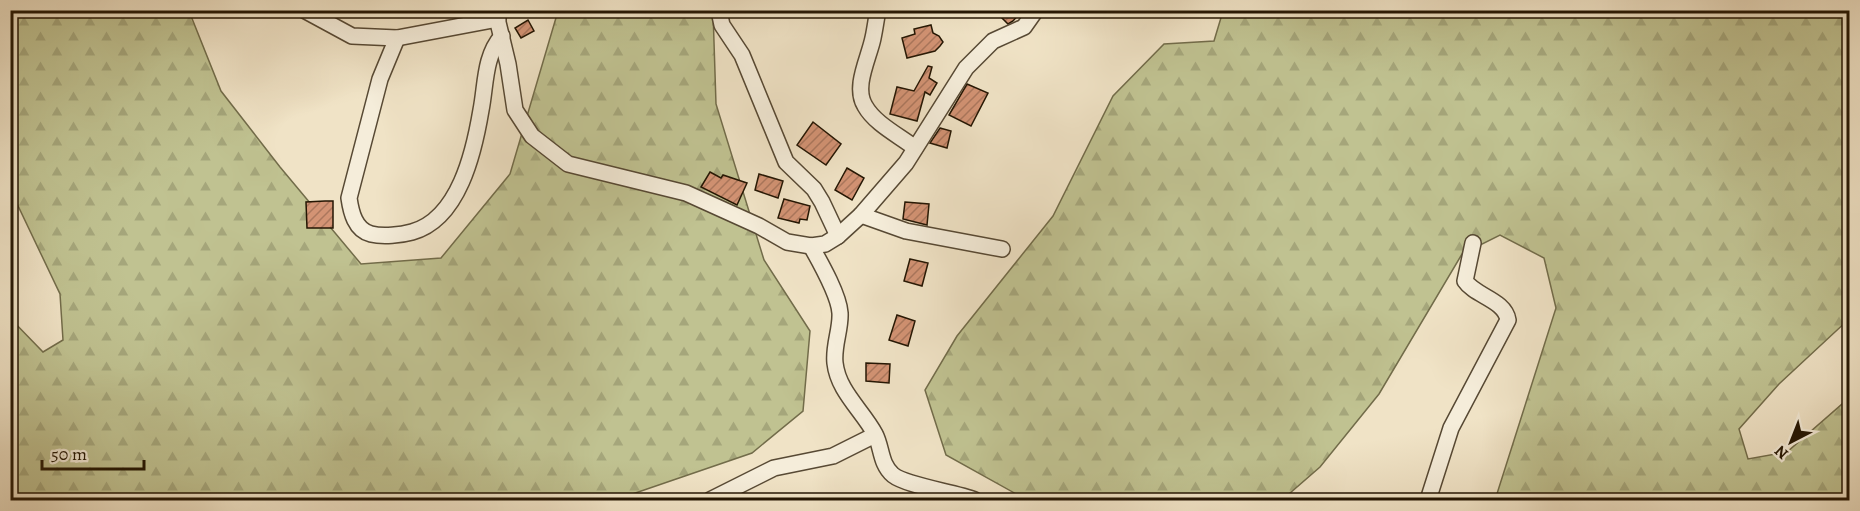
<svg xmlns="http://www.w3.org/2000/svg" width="1860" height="511" font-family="Alegreya,serif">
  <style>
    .forest { fill: url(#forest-firs); stroke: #726c4a; stroke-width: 1.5 }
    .building { fill: url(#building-hatch); stroke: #241603; stroke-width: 1.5 }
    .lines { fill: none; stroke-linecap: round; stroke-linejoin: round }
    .minor-casing { stroke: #574934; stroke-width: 18 }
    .minor { stroke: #f5edda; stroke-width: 15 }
  </style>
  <defs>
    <pattern id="forest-firs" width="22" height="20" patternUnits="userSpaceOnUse" patternTransform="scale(1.5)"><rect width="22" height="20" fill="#c0c291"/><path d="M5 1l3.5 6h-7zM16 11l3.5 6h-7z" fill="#a5a67b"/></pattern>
    <pattern id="building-hatch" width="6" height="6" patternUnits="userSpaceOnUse" patternTransform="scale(1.5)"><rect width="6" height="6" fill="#d39374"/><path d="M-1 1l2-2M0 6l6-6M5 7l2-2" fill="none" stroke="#ab775d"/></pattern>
  </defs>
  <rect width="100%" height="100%" fill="#f0e3c6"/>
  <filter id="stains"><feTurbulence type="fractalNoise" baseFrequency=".00333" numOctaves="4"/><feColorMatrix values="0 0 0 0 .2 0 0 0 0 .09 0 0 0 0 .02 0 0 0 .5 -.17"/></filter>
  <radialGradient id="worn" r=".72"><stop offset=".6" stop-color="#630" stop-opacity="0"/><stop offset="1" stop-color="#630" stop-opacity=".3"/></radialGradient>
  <g class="forest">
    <path d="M 11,11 L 189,11 L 221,91 L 280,167 L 361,264 L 441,258 L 510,174 L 558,11 L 713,11 L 716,104 L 764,260 L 810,331 L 803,411 L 752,453 L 615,500 L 11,500 L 11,319 L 43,352 L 63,340 L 60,294 L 11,191 Z"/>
    <path d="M 1223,11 L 1849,11 L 1849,319 L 1779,384 L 1739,429 L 1748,459 L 1787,452 L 1849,398 L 1849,500 L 1495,500 L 1556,308 L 1544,258 L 1500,235 L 1462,254 L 1379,394 L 1320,467 L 1282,500 L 1027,500 L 946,455 L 925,390 L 957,336 L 1053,216 L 1113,96 L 1164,44 L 1214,41 Z"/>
  </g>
  <g class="building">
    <path d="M 994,10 L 1023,10 L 1013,21 L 1008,24 Z"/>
    <path d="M 528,20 L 534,31 L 521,38 L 515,28 Z"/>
    <path d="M 931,25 L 933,33 L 939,36 L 943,42 L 940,46 L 935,51 L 907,58 L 902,38 L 915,34 L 914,29 Z"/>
    <path d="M 928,66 L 932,67 L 929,78 L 937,83 L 930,95 L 925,92 L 917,121 L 890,114 L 897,87 L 914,91 Z"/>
    <path d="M 967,84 L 988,93 L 971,126 L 949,115 Z"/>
    <path d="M 813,122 L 841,144 L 826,165 L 797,145 Z"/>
    <path d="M 940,128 L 951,131 L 947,148 L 930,143 Z"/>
    <path d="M 847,168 L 864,178 L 852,200 L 835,190 Z"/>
    <path d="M 710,172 L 721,178 L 723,175 L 747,183 L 737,205 L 701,187 Z"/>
    <path d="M 759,174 L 783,181 L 778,198 L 755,190 Z"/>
    <path d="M 784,199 L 810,206 L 807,220 L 800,219 L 799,223 L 778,218 Z"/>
    <path d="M 325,201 L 333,201 L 333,228 L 307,228 L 306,202 Z"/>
    <path d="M 905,202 L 929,204 L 927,225 L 903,219 Z"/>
    <path d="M 910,259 L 928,263 L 922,286 L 904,281 Z"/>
    <path d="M 897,315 L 915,321 L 908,346 L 889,340 Z"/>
    <path d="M 866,363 L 890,364 L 889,383 L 866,381 Z"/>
  </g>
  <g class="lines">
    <defs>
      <g id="minor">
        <path d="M 304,10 L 352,36 L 397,38 L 498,19"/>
        <path d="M 495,10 L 508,64 L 515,110 L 532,136 L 568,164 L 686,193 L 759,226 L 787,242 L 811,246 L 825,244 L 838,236 L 861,215 L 906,163 L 966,68 L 993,41 L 1024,27 L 1036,10"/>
        <path d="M 878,10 C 876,20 875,29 873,38 C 869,58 853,87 865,106 C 875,124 900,136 915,148"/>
        <path d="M 719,11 L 722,25 L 742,55 L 786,162 L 814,189 L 822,202 L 838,236"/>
        <path d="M 397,38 L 380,79 L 349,198 C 351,212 355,230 371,234 C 383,237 401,235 412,232 C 459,219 474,152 481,110 C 486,85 484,56 502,36"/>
        <path d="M 861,215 L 906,231 L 1002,249"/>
        <path d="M 811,246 C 820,262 839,295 840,313 C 841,329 833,346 835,363 C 838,391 862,410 875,434 C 882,447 880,464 893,475 C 907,486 955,492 975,500"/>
        <path d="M 710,500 L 774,468 L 833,456 L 875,435"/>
        <path d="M 1428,500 L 1451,428 L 1508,320 C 1505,300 1475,296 1465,281 L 1473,243"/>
      </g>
    </defs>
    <use href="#minor" class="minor-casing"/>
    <use href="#minor" class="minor"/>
  </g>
  <rect width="1860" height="511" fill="none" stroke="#f0e3c6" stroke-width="36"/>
  <rect x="12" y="12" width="1836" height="487" fill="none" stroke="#241603" stroke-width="3"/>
  <rect x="18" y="18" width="1824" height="475" fill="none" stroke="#241603" stroke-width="1.5"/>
  <g transform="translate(1791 442) rotate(222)" stroke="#f5edda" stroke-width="4.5" paint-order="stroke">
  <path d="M0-4.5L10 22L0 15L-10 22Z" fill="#241603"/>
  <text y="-9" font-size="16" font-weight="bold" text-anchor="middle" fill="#241603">N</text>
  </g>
  <path d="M42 460v9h102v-9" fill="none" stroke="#241603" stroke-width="3"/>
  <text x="51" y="460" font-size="18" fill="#241603" stroke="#f5edda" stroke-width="4.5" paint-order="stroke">50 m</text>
  <rect width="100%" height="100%" filter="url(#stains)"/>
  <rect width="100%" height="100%" fill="url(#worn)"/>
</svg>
